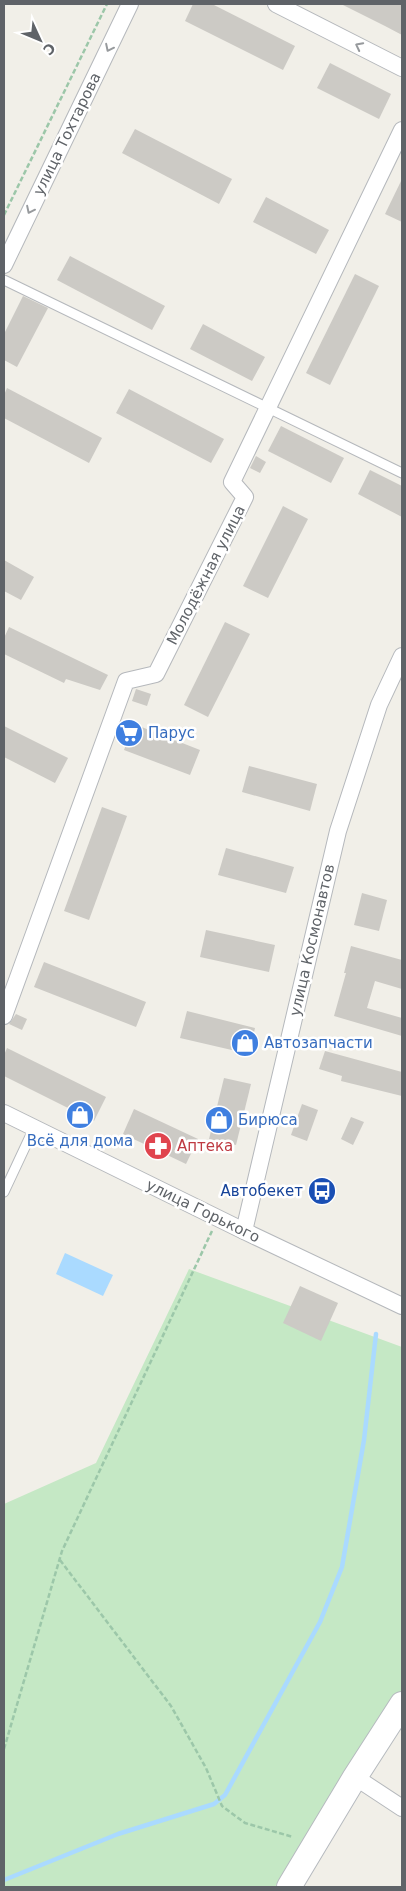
<svg xmlns="http://www.w3.org/2000/svg" width="406" height="1891" font-family="'DejaVu Sans',sans-serif">
  <style>
    .green { fill: #c5e8c5 }
    .water { fill: #aadaff }
    .lines { fill: none; stroke-linecap: round; stroke-linejoin: round }
    .stream { stroke: #aadaff; stroke-width: 4.5 }
    .building { fill: #cccac5 }
    .lane-casing { stroke: #b5b8bc; stroke-width: 11 }
    .street-casing { stroke: #b5b8bc; stroke-width: 18 }
    .secondary-casing { stroke: #b6babf; stroke-width: 26 }
    .path { stroke: #9cc7a9; stroke-width: 2.5; stroke-dasharray: 5 2.5; stroke-linecap: butt }
    .lane { stroke: #fff; stroke-width: 9 }
    .street { stroke: #fff; stroke-width: 16 }
    .secondary { stroke: #fff; stroke-width: 24 }
    .oneway { stroke: #979a9d }
    .labels { text-anchor: middle; stroke-width: 5; stroke-linejoin: round; paint-order: stroke }
    .street-label { font-size: 15px; fill: #5f6368; stroke: #fff }
    .shop-label { font-size: 15px; fill: #366cbe; stroke: #fff; text-anchor: start }
    .health-label { font-size: 15px; fill: #be3a42; stroke: #fff; text-anchor: start }
    .transit-label { font-size: 15px; fill: #164399; stroke: #fff; text-anchor: end }
  </style>
  <rect width="100%" height="100%" fill="#f1efe8"/>
  <path class="green" d="M 189,1269 L 402,1347 L 402,1693 L 275,1887 L 4,1887 L 4,1504 L 96,1463 Z"/>
  <path class="water" d="M 65,1253 L 113,1275 L 103,1296 L 56,1274 Z"/>
  <g class="lines">
    <path class="stream" d="M 4,1880 L 118,1834 L 214,1804 L 225,1795 L 320,1622 L 342,1567 L 364,1440 L 376,1334"/>
  </g>
  <g class="building">
    <path d="M 193,4 L 212,4 L 295,46 L 283,70 L 185,21 Z"/>
    <path d="M 341,4 L 402,4 L 402,35 L 385,26 Z"/>
    <path d="M 330,63 L 391,94 L 379,119 L 317,88 Z"/>
    <path d="M 135,129 L 232,179 L 219,204 L 122,153 Z"/>
    <path d="M 402,179 L 402,222 L 385,214 Z"/>
    <path d="M 266,197 L 329,230 L 316,254 L 253,222 Z"/>
    <path d="M 70,256 L 165,306 L 152,330 L 57,280 Z"/>
    <path d="M 355,274 L 379,286 L 330,385 L 306,373 Z"/>
    <path d="M 23,296 L 48,308 L 17,367 L 4,360 L 4,334 Z"/>
    <path d="M 203,324 L 265,357 L 252,381 L 190,349 Z"/>
    <path d="M 7,388 L 102,438 L 89,463 L 4,418 L 4,395 Z"/>
    <path d="M 129,389 L 224,439 L 211,463 L 116,413 Z"/>
    <path d="M 281,426 L 344,458 L 331,483 L 268,451 Z"/>
    <path d="M 256,456 L 266,462 L 260,473 L 250,468 Z"/>
    <path d="M 370,470 L 402,486 L 402,517 L 358,494 Z"/>
    <path d="M 283,506 L 308,519 L 268,598 L 243,586 Z"/>
    <path d="M 4,560 L 34,577 L 21,600 L 4,591 Z"/>
    <path d="M 225,622 L 250,634 L 208,717 L 184,705 Z"/>
    <path d="M 9,627 L 108,675 L 100,690 L 66,679 L 64,683 L 4,654 L 4,638 Z"/>
    <path d="M 136,689 L 151,694 L 147,706 L 132,701 Z"/>
    <path d="M 134,724 L 200,750 L 190,775 L 124,750 Z"/>
    <path d="M 4,726 L 68,758 L 55,783 L 4,757 Z"/>
    <path d="M 249,766 L 317,784 L 310,811 L 242,792 Z"/>
    <path d="M 102,807 L 127,816 L 89,920 L 64,911 Z"/>
    <path d="M 226,848 L 294,867 L 286,893 L 218,875 Z"/>
    <path d="M 362,893 L 387,900 L 379,931 L 354,925 Z"/>
    <path d="M 206,930 L 275,945 L 269,972 L 200,957 Z"/>
    <path d="M 351,946 L 402,960 L 402,989 L 375,981 L 367,1008 L 402,1018 L 402,1036 L 334,1016 L 346,973 L 344,973 Z"/>
    <path d="M 44,962 L 146,1002 L 136,1027 L 34,987 Z"/>
    <path d="M 187,1011 L 255,1028 L 249,1054 L 180,1038 Z"/>
    <path d="M 16,1014 L 27,1019 L 22,1030 L 9,1024 Z"/>
    <path d="M 7,1048 L 106,1097 L 94,1121 L 4,1076 L 4,1055 Z"/>
    <path d="M 325,1051 L 402,1072 L 402,1096 L 341,1081 L 342,1076 L 319,1069 Z"/>
    <path d="M 224,1078 L 251,1084 L 236,1145 L 209,1139 Z"/>
    <path d="M 302,1104 L 318,1110 L 307,1141 L 291,1135 Z"/>
    <path d="M 134,1109 L 198,1139 L 186,1164 L 123,1134 Z"/>
    <path d="M 351,1117 L 364,1122 L 353,1145 L 341,1139 Z"/>
    <path d="M 300,1286 L 338,1303 L 321,1341 L 283,1323 Z"/>
  </g>
  <g class="lines">
    <defs>
      <g id="lane">
        <path d="M 4,280 L 402,473"/>
        <path d="M 4,1192 L 34,1128"/>
      </g>
      <g id="street">
        <path d="M 276,4 L 402,68"/>
        <path d="M 4,265 L 130,4"/>
        <path d="M 4,1016 L 126,681 L 156,674 L 245,497 L 232,482 L 402,130"/>
        <path d="M 4,1113 L 244,1231 L 402,1306"/>
        <path d="M 244,1231 L 338,831 L 379,705 L 402,656"/>
        <path d="M 355,1777 L 402,1808"/>
      </g>
      <path id="secondary" d="M 289,1887 L 355,1777 L 402,1704"/>
    </defs>
    <use href="#lane" class="lane-casing"/>
    <use href="#street" class="street-casing"/>
    <use href="#secondary" class="secondary-casing"/>
    <g class="path">
      <path d="M 4,215 L 107,4"/>
      <path d="M 60,1560 L 171,1706 L 206,1768 L 222,1806 L 245,1823 L 293,1837"/>
      <path d="M 4,1749 L 62,1551 L 212,1231"/>
    </g>
    <use href="#lane" class="lane"/>
    <use href="#street" class="street"/>
    <use href="#secondary" class="secondary"/>
  </g>
  <defs><path id="oneway-chevron" d="M-2-3.5L2.5 0L-2 3.5" fill="none" stroke-width="1.6" stroke-linecap="round" stroke-linejoin="round" transform="scale(1.25)"/></defs>
  <g class="oneway">
    <use href="#oneway-chevron" transform="translate(359 46) rotate(-153)"/>
    <use href="#oneway-chevron" transform="translate(109 48) rotate(116)"/>
    <use href="#oneway-chevron" transform="translate(30 210) rotate(116)"/>
  </g>
  <defs>
    <symbol id="supermarket-disc" viewBox="-11 -11 22 22"><circle r="9.5" fill="#3f7fe0" stroke="#fff"/><path d="M-6-5.5h2.5l.6 2H6L4.5 2H-2.5L-4.4-4H-6ZM-1.5 3.2a1.3 1.3 0 1 0 .1 0ZM3 3.2a1.3 1.3 0 1 0 .1 0Z" fill="#fff"/></symbol>
    <symbol id="shop-disc" viewBox="-11 -11 22 22"><circle r="9.5" fill="#3f7fe0" stroke="#fff"/><path d="M-5-2.5h2.3a2.7 3.5 0 0 1 5.4 0H5L5.5 6h-11ZM-1.5-2.5h3a1.5 2.3 0 0 0-3 0Z" fill="#fff"/></symbol>
    <symbol id="pharmacy-disc" viewBox="-11 -11 22 22"><circle r="9.5" fill="#e0444e" stroke="#fff"/><path d="M-2-6h4v4h4v4h-4v4h-4v-4h-4v-4h4Z" fill="#fff"/></symbol>
    <symbol id="bus-disc" viewBox="-11 -11 22 22"><circle r="9.5" fill="#1a4fb4" stroke="#fff"/><path d="M-5-6H5V4H4V6H2V4H-2V6H-4V4H-5ZM-3.5-4V0h7V-4ZM-3.5 1.2v1.5H-2V1.2ZM2 1.2v1.5H3.5V1.2Z" fill="#fff"/></symbol>
  </defs>
  <g fill-rule="evenodd">
    <use href="#supermarket-disc" x="113" y="717" width="32" height="32"/>
    <use href="#shop-disc" x="229" y="1027" width="32" height="32"/>
    <use href="#shop-disc" x="64" y="1099" width="32" height="32"/>
    <use href="#shop-disc" x="203" y="1104" width="32" height="32"/>
    <use href="#pharmacy-disc" x="142" y="1130" width="32" height="32"/>
    <use href="#bus-disc" x="306" y="1175" width="32" height="32"/>
  </g>
  <g class="labels">
    <g class="street-label">
      <text transform="translate(67 134) rotate(-64)" y="5">улица Тохтарова</text>
      <text transform="translate(206 575) rotate(-63)" y="5">Молодёжная улица</text>
      <text transform="translate(312 940) rotate(-77)" y="5">улица Космонавтов</text>
      <text transform="translate(203 1211) rotate(26)" y="5">улица Горького</text>
    </g>
    <g class="shop-label">
      <text x="148" y="738">Парус</text>
      <text x="264" y="1048">Автозапчасти</text>
      <text x="238" y="1125">Бирюса</text>
      <text x="80" y="1146" text-anchor="middle">Всё для дома</text>
    </g>
    <g class="health-label">
      <text x="177" y="1151">Аптека</text>
    </g>
    <g class="transit-label">
      <text x="303" y="1196">Автобекет</text>
    </g>
  </g>
  <rect width="406" height="1891" fill="none" stroke="#5f6368" stroke-width="10"/>
  <g transform="translate(40 40) rotate(134)" stroke="#ffffff" stroke-width="4" paint-order="stroke">
  <path d="M0-4L9 19L0 12L-9 19Z" fill="#5f6368"/>
  <text y="-8" font-size="14" font-weight="bold" text-anchor="middle" fill="#5f6368">С</text>
  </g>
</svg>
